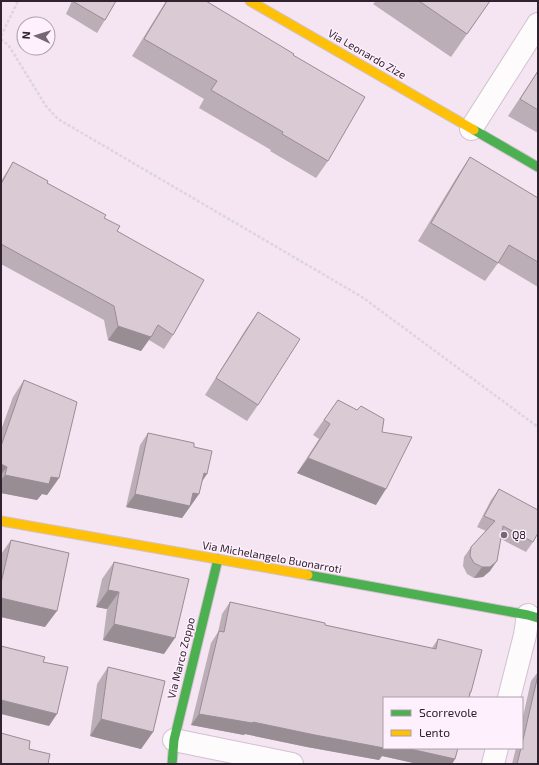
<svg xmlns="http://www.w3.org/2000/svg" width="539" height="765" font-family="'Exo 2',sans-serif">
  <style>
    .lines { fill: none; stroke-linecap: round; stroke-linejoin: round }
    .street-casing { stroke: #d1c2ce; stroke-width: 24 }
    .fast-casing { stroke: #d1c2ce; stroke-width: 11 }
    .slow-casing { stroke: #d1c2ce; stroke-width: 11 }
    .path { stroke: #dbd6d9; stroke-width: 2.5; stroke-dasharray: 3 2; stroke-linecap: butt }
    .street { stroke: #fefbfd; stroke-width: 22 }
    .fast { stroke: #4caf50; stroke-width: 9 }
    .slow { stroke: #ffc107; stroke-width: 9 }
    .wall { fill: #bbaeb6 }
    .shaded-wall { fill: #998d94 }
    .building { fill: #dacad4; stroke: #998d94 }
    .poi-dot { fill: #756773; stroke: #fff0fd; stroke-width: 1.5 }
    .labels { text-anchor: middle; stroke-width: 3; stroke-linejoin: round; paint-order: stroke }
    .street-label { font-size: 11px; fill: #30232f; stroke: #fff0fd }
    .poi-label { font-size: 11px; fill: #30232f; stroke: #fff0fd; text-anchor: start }
  </style>
  <rect width="100%" height="100%" fill="#f5e4f2"/>
  <g class="lines">
    <defs>
      <g id="street">
        <path d="M 471,129 L 538,24"/>
        <path d="M 509,698 L 525,635 L 528,615"/>
        <path d="M 174,740 L 292,764"/>
        <path d="M 493,764 L 497,748"/>
      </g>
      <g id="fast">
        <path d="M 474,130 L 538,167"/>
        <path d="M 308,575 L 528,615 L 538,618"/>
        <path d="M 172,764 L 174,740 L 218,559"/>
      </g>
      <g id="slow">
        <path d="M 250,1 L 474,130"/>
        <path d="M 1,521 L 308,575"/>
      </g>
    </defs>
    <use href="#street" class="street-casing"/>
    <use href="#fast" class="fast-casing"/>
    <use href="#slow" class="slow-casing"/>
    <g class="path">
      <path d="M 1,36 L 18,1"/>
      <path d="M 1,39 L 9,46 L 46,106 L 58,119 L 362,297 L 538,427"/>
    </g>
    <use href="#street" class="street"/>
    <use href="#fast" class="fast"/>
    <use href="#slow" class="slow"/>
  </g>
  <g class="wall">
    <path d="M 72,1 L 116,1 L 105,20 L 97,33 L 66,14 Z"/>
    <path d="M 166,1 L 206,1 L 293,55 L 328,161 L 316,178 L 270,151 L 271,150 L 199,108 L 204,99 L 132,56 Z"/>
    <path d="M 376,1 L 490,1 L 451,57 L 373,4 Z"/>
    <path d="M 538,71 L 538,133 L 508,116 Z"/>
    <path d="M 470,157 L 538,198 L 538,287 L 498,263 L 485,281 L 418,241 L 458,175 Z"/>
    <path d="M 13,162 L 104,218 L 117,231 L 173,335 L 164,349 L 149,340 L 141,351 L 108,340 L 104,320 L 1,264 L 1,181 Z"/>
    <path d="M 258,312 L 258,405 L 247,421 L 205,395 L 246,329 Z"/>
    <path d="M 24,380 L 59,478 L 47,495 L 42,494 L 37,500 L 1,493 L 1,430 L 13,397 Z"/>
    <path d="M 338,400 L 382,432 L 376,505 L 297,473 L 319,439 L 313,435 Z"/>
    <path d="M 148,433 L 194,447 L 202,481 L 199,494 L 182,518 L 126,507 L 140,445 Z"/>
    <path d="M 499,489 L 533,542 L 526,552 L 501,539 L 490,571 L 483,577 L 474,578 L 467,574 L 463,566 L 464,557 L 471,547 L 486,531 L 477,527 L 491,500 Z"/>
    <path d="M 11,540 L 45,627 L 1,617 L 1,554 Z"/>
    <path d="M 114,562 L 164,654 L 103,640 L 107,609 L 96,607 L 102,579 Z"/>
    <path d="M 230,602 L 325,625 L 432,648 L 438,639 L 471,692 L 470,695 L 455,759 L 452,764 L 418,764 L 382,756 L 379,760 L 307,747 L 245,734 L 244,735 L 191,725 L 211,643 L 218,632 L 222,614 Z"/>
    <path d="M 108,667 L 153,732 L 141,749 L 90,736 L 97,684 Z"/>
    <path d="M 538,672 L 538,764 L 512,764 L 516,748 L 522,748 L 522,721 L 531,681 Z"/>
  </g>
  <g class="shaded-wall">
    <path d="M 118,326 L 151,337 L 141,351 L 108,340 Z"/>
    <path d="M 308,458 L 386,489 L 376,505 L 297,473 Z"/>
    <path d="M 1,464 L 7,467 L 1,475 Z"/>
    <path d="M 204,473 L 207,474 L 199,486 Z"/>
    <path d="M 5,475 L 51,477 L 59,478 L 47,495 L 42,494 L 37,500 L 1,493 L 1,480 Z"/>
    <path d="M 193,493 L 199,494 L 182,518 L 126,507 L 135,494 Z"/>
    <path d="M 497,561 L 490,571 L 483,577 L 474,578 L 482,567 Z"/>
    <path d="M 108,590 L 119,592 L 107,609 L 96,607 Z"/>
    <path d="M 1,598 L 57,611 L 45,627 L 1,617 Z"/>
    <path d="M 114,624 L 175,638 L 164,654 L 103,640 Z"/>
    <path d="M 1,700 L 57,714 L 49,726 L 1,714 Z"/>
    <path d="M 199,714 L 253,722 L 384,748 L 406,748 L 455,759 L 452,764 L 418,764 L 382,756 L 379,760 L 307,747 L 245,734 L 244,735 L 191,725 Z"/>
    <path d="M 101,719 L 153,732 L 141,749 L 90,736 Z"/>
  </g>
  <g class="building">
    <path d="M 75,1 L 116,1 L 105,20 L 74,2 Z"/>
    <path d="M 167,1 L 206,1 L 294,54 L 293,55 L 365,97 L 328,161 L 282,134 L 283,132 L 211,90 L 217,81 L 144,39 Z"/>
    <path d="M 419,1 L 490,1 L 467,34 Z"/>
    <path d="M 538,71 L 538,110 L 520,99 Z"/>
    <path d="M 470,157 L 538,198 L 538,262 L 509,245 L 498,263 L 431,223 Z"/>
    <path d="M 13,162 L 48,181 L 47,183 L 106,215 L 104,218 L 120,226 L 117,231 L 204,280 L 173,335 L 158,325 L 151,337 L 118,326 L 114,306 L 1,244 L 1,184 Z"/>
    <path d="M 258,312 L 300,339 L 258,405 L 216,378 Z"/>
    <path d="M 24,380 L 77,402 L 59,478 L 51,477 L 49,484 L 5,475 L 7,467 L 1,464 L 1,446 Z"/>
    <path d="M 338,400 L 357,410 L 361,406 L 384,419 L 382,432 L 412,437 L 386,489 L 308,458 L 330,424 L 324,420 Z"/>
    <path d="M 148,433 L 194,443 L 194,447 L 212,451 L 207,474 L 204,473 L 199,494 L 193,493 L 190,506 L 135,494 Z"/>
    <path d="M 499,489 L 538,510 L 538,533 L 533,542 L 503,526 L 497,561 L 490,567 L 482,567 L 474,563 L 470,556 L 471,547 L 495,521 L 484,516 Z"/>
    <path d="M 11,540 L 69,553 L 57,611 L 1,598 L 1,583 Z"/>
    <path d="M 114,562 L 189,579 L 175,638 L 114,624 L 119,592 L 108,590 Z"/>
    <path d="M 230,602 L 325,623 L 325,625 L 436,649 L 438,639 L 482,650 L 471,692 L 470,692 L 469,698 L 384,698 L 384,748 L 315,735 L 253,722 L 252,723 L 199,714 L 219,631 L 224,632 Z"/>
    <path d="M 1,646 L 45,657 L 43,662 L 68,667 L 57,714 L 1,700 Z"/>
    <path d="M 108,667 L 165,681 L 153,732 L 101,719 Z"/>
    <path d="M 538,675 L 538,764 L 517,764 L 521,748 L 522,748 L 522,744 Z"/>
    <path d="M 1,733 L 30,741 L 29,749 L 50,754 L 48,764 L 1,764 Z"/>
    <path d="M 406,748 L 458,748 L 455,759 Z"/>
  </g>
  <circle class="poi-dot" cx="504" cy="535" r="4"/>
  <g class="labels">
    <g class="street-label">
      <text transform="translate(367 54) rotate(30)" y="4">Via Leonardo Zize</text>
      <text transform="translate(272 557) rotate(10)" y="4">Via Michelangelo Buonarroti</text>
      <text transform="translate(181 658) rotate(-76)" y="4">Via Marco Zoppo</text>
    </g>
    <g class="poi-label">
      <text x="512" y="539">Q8</text>
    </g>
  </g>
  <rect width="539" height="765" fill="none" stroke="#30232f" stroke-width="4"/>
  <rect x="383" y="697" width="140" height="52" fill="#fff0fd" stroke="#ac9eab"/>
  <rect x="391" y="710" width="20" height="6" fill="#4caf50" stroke="#ac9eab"/>
  <text x="419" y="717" font-size="12" fill="#30232f">Scorrevole</text>
  <rect x="391" y="730" width="20" height="6" fill="#ffc107" stroke="#ac9eab"/>
  <text x="419" y="737" font-size="12" fill="#30232f">Lento</text>
  <g transform="translate(36 36) rotate(274)"><circle r="19" fill="#fff0fd" stroke="#ac9eab"/>
  <path d="M0-3L7 15L0 10L-7 15Z" fill="#756773"/>
  <text y="-6" font-size="11" font-weight="bold" text-anchor="middle" fill="#30232f">N</text>
  </g>
</svg>
